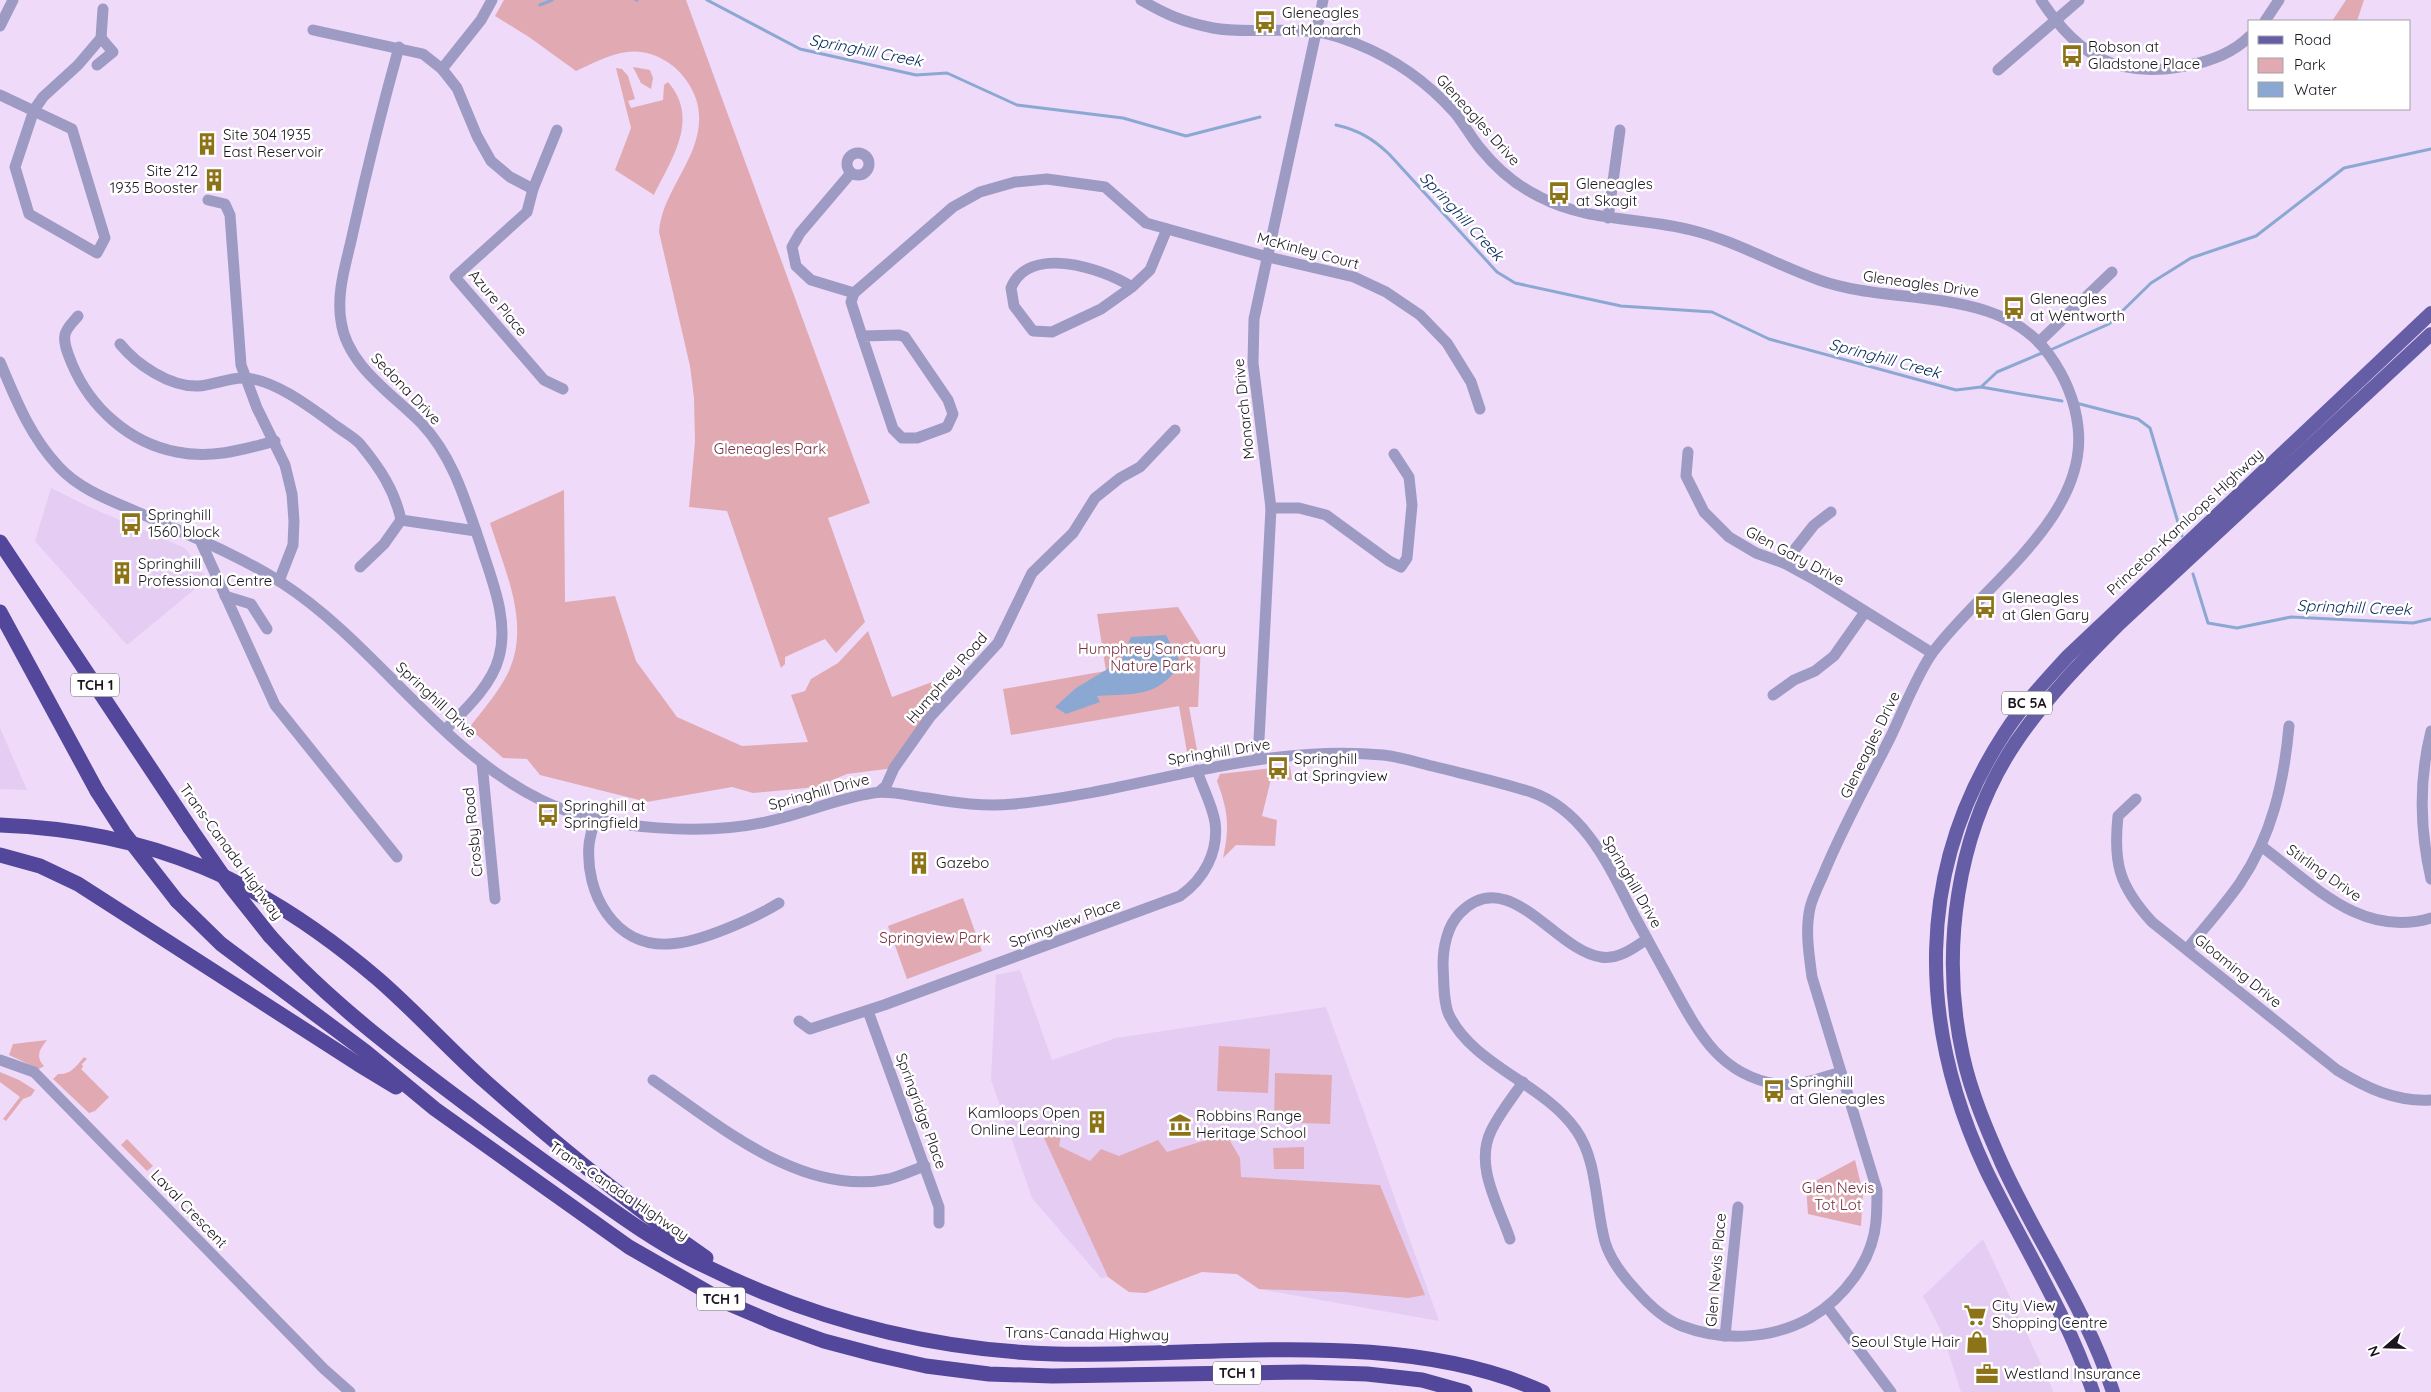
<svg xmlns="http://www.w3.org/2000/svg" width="2431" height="1392" font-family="Quicksand,sans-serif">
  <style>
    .built { fill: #e5ccf2 }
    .green { fill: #e1aab2 }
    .water { fill: #8ba8d3 }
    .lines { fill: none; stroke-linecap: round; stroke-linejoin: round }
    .stream { stroke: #8ba8d3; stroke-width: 3 }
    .minor { stroke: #9d9bc4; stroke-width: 11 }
    .major { stroke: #655ea6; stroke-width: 14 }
    .highway { stroke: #52479a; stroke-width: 15 }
    .highway-bridge { stroke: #52479a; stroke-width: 15 }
    .labels { text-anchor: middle; stroke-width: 5; stroke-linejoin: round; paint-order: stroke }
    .shield { fill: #fff; stroke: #605b63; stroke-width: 1 }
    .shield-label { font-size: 14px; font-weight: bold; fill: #1c1520 }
    .poi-label { font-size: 15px; fill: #1c1520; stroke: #fff; text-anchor: start }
    .street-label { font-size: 15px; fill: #1c1520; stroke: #fff }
    .park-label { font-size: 15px; fill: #783140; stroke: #fff }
    .water-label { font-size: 16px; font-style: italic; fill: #05285b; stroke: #fff }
  </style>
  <rect width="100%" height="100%" fill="#efdaf9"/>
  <g class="built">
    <path d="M 51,488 L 87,506 L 185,548 L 207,579 L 127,645 L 35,541 Z"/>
    <path d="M 0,728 L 27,790 L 0,789 Z"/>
    <path d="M 1020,970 L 1052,1060 L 1116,1038 L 1326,1007 L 1439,1321 L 1259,1289 L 1236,1274 L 1201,1272 L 1146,1293 L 1129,1292 L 1108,1277 L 1101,1278 L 1032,1198 L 991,1080 L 996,975 Z"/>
    <path d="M 1983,1239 L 2052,1388 L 2053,1392 L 1961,1392 L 1942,1333 L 1923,1296 Z"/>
  </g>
  <g class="green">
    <path d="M 504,0 L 686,0 L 870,503 L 828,518 L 865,622 L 836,653 L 825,639 L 785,657 L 785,664 L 781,668 L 727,511 L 689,507 L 695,442 L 694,398 L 690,366 L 659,232 C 662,186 712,149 696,99 C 691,85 682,72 669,63 C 635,40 608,56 576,71 L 529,37 L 495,16 Z"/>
    <path d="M 2346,0 L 2364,0 L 2357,21 L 2332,21 Z"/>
    <path d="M 633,67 L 650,70 L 653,78 L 651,89 L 641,83 Z"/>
    <path d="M 616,68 L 622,69 L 628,76 L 635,99 L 628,101 L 631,108 L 663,100 L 664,85 L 668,82 C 700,119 672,158 654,195 L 615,170 L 631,128 Z"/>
    <path d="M 564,490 L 565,602 L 615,596 L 636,661 L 677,717 L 742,746 L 808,742 L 791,695 L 805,691 L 811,679 L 838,663 L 868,631 L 892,697 L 932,682 L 941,706 L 894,768 L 847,774 L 816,787 L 753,793 L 732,787 L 647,802 L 540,775 L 527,759 L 503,758 L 469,728 C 482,711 497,694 507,675 C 532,625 505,572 490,523 Z"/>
    <path d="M 1178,607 L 1201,644 L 1198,707 L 1189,707 L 1197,750 L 1187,752 L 1179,706 L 1011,735 L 1003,689 L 1106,671 L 1097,614 Z"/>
    <path d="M 1290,766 L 1292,780 L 1271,779 L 1262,816 L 1277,820 L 1275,846 L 1236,845 L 1223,858 C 1230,826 1228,811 1217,781 L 1220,774 Z"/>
    <path d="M 963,898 L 982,951 L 907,979 L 888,926 Z"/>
    <path d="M 47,1040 C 40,1049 35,1056 44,1066 L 39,1069 L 9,1055 L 13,1044 Z"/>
    <path d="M 1219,1046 L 1270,1049 L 1268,1093 L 1217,1091 Z"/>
    <path d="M 84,1057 L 87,1059 L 82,1064 L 83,1067 L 81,1069 L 109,1097 L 95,1111 L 89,1113 L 53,1079 L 58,1074 C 71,1075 76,1066 84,1057 Z"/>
    <path d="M 0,1072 L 19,1080 L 35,1090 L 31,1096 L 23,1099 L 6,1121 L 3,1119 L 20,1097 L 0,1082 Z"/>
    <path d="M 1275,1073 L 1332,1075 L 1330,1124 L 1274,1122 Z"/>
    <path d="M 1053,1129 L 1060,1132 L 1061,1136 L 1059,1146 L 1090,1161 L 1101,1149 L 1119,1156 L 1158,1140 L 1167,1152 L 1226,1134 L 1240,1158 L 1241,1177 L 1380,1185 L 1425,1295 L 1408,1298 L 1344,1292 L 1259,1289 L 1237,1274 L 1202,1272 L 1146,1293 L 1129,1292 L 1108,1277 L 1044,1138 Z"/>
    <path d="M 127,1139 L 153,1166 L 147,1171 L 121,1145 Z"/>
    <path d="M 1304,1147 L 1304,1169 L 1274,1169 L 1273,1148 Z"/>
    <path d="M 1855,1160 L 1863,1193 L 1861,1226 L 1808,1214 L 1806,1186 Z"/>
  </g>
  <path class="water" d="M 1166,635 L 1181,664 C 1156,699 1135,693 1097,696 L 1100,702 L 1066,714 L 1055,707 L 1076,688 L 1121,661 L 1131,637 Z"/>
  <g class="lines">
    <g class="stream">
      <path d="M 636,0 L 637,0"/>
      <path d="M 707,0 L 800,49 L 916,75 L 947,73 L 1017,105 L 1123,118 L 1186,136 L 1260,117"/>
      <path d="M 540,5 L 552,0"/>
      <path d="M 1336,125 C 1358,130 1372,138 1389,154 L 1497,272 L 1515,283 L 1621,306 L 1712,312 L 1769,339 L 1956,390 L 1981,387 L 1997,372 L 2042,353"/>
      <path d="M 2048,351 L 2109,324 L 2151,283 L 2191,258 L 2256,236 L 2344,168 L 2431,149"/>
      <path d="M 1981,387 L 2062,401"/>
      <path d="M 2076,403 L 2138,419 L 2150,428 L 2182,536"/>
      <path d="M 2193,574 L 2208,623 L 2237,628 L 2291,617 L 2413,623 L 2431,619"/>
    </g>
    <g class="minor">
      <path d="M 1141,0 C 1167,15 1183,22 1213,28 C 1246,34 1282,27 1316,32 C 1329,33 1345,39 1357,44 C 1395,59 1428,83 1455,113 C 1464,124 1471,137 1480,148 C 1496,168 1517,186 1540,197 C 1587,222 1641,217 1691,230 C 1736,241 1776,265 1819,280 C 1894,307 2000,284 2050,356 C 2065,377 2075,400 2078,427 C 2089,517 1982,586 1933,652 C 1917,674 1903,711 1891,736 C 1869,780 1845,823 1826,868 C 1821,881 1813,895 1810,908 C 1805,930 1809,955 1812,977 L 1877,1190 C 1877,1200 1877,1211 1876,1221 C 1873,1261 1843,1299 1810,1318 C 1772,1339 1724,1342 1682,1326 C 1663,1319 1648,1304 1635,1289 C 1623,1276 1610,1259 1605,1242 C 1595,1206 1598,1161 1576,1130 C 1543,1083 1474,1066 1449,1015 C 1443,1002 1444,980 1443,965 C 1443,948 1447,926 1460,913 C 1509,863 1555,951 1601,957 C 1618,960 1634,948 1647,939"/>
      <path d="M 2041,0 C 2078,56 2117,79 2185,66 C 2208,62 2233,53 2250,36"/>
      <path d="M 2265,21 L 2279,0"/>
      <path d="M 0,26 L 13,0"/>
      <path d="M 313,30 L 423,54 L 442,69 L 457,88 L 477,136 L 491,161 L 510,177 L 533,189"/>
      <path d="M 399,47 C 382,108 367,169 353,232 C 347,261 336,291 341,321 C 347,366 393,394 422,424 C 454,458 466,503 481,546 C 492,581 509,620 499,657 C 492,685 465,710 445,730"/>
      <path d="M 97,65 L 113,52 L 101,38"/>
      <path d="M 442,69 L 481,20 L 492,0"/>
      <path d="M 1998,70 L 2079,0"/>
      <path d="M 0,95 L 72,129 L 105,238 L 97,253 L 29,214 L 15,167 L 34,110 L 43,97 L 78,65 L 101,38 L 103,9"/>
      <path d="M 557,130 L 533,189 L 527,212 L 455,277 L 544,380 L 563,389"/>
      <circle cx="858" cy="164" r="11"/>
      <path d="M 851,173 L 800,233 L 792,247 L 796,266 L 811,280 L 854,293"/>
      <path d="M 208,200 L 225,204 L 230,215 L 241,365 L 257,408 L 285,465 L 292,494 L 294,521 L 293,545 L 279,581"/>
      <path d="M 1608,218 L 1620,130"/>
      <path d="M 1132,287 L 1101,309 L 1052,332 L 1033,331 L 1014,306 L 1011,288 C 1029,244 1102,268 1132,287 L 1150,270 L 1167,229"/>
      <path d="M 78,316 C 74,321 66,328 65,335 C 63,344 69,356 72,364 C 90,407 129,443 177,452 C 211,459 242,450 275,441"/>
      <path d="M 899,335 L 905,337 L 948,400 L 953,414 L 947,427 L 917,438 L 902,438 L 893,429 L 862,336 Z"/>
      <path d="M 862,336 L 851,302 L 854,293 L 953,207 L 980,192 L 1015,182 L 1047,179 L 1105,187 L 1146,223 L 1268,257 L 1354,277 L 1386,292 L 1420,315 L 1447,343 L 1471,382 L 1480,409"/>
      <path d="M 2040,341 L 2112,272"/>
      <path d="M 120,344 C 137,365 170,387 198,386 C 213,385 228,378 243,378 C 273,378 313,409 336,426 C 344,432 354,437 360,444 C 380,468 395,491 401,520 L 384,544 L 360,567"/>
      <path d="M 0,362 C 16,400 30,436 59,467 C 81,491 115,502 144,515 C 188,535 241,556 282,583 C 376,644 439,750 541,800 C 603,831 712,837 778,819 C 810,811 840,798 873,793 C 890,790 910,796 927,798 C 956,803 985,807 1014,804 C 1138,792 1256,743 1383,755 C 1401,757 1419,763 1436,767 C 1468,775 1500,782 1531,792 C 1585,810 1610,868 1634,915 C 1648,941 1662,966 1676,992 C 1700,1036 1722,1075 1776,1084 C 1798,1087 1820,1078 1841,1072"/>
      <path d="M 1688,452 L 1686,476 L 1704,512 L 1729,537 L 1756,553 L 1784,563 L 1815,580 L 1932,653"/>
      <path d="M 1271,508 L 1299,508 L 1326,515 L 1389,561 L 1401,567 L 1407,558 L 1412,505 L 1409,477 L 1394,454"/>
      <path d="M 401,520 L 476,531"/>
      <path d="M 200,540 L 275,705 L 397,857"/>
      <path d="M 1784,563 L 1814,525 L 1831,512"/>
      <path d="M 225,596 L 251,604 L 267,629"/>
      <path d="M 1773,695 L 1794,680 L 1815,671 L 1834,656 L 1865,612"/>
      <path d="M 2431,731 C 2419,779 2420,831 2431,879"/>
      <path d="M 1258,759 L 1271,508 L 1253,363 L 1254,319 L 1323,0"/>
      <path d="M 482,763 L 495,899"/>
      <path d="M 880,791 L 886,786 L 894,768 L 930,717 L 998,643 L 1032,573 L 1073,533 L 1095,498 L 1120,478 L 1140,467 L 1175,430"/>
      <path d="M 2136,799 L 2118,816 C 2113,863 2119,886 2152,922 L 2337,1070 C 2366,1088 2396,1102 2431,1100"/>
      <path d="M 595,818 C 593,827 590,836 589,845 C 585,893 614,947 669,944 C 699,943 753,919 779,903"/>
      <path d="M 2261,846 C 2313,884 2361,939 2431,918"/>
      <path d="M 2187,949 C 2205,927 2224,906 2240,883 C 2272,836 2284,782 2289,726"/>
      <path d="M 868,1011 L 939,1207 L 939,1223"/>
      <path d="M 799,1021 L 810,1029 L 884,1005 L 1180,896 C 1204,879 1219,852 1215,822 C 1212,804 1202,787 1197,770"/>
      <path d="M 0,1060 L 34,1072 L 324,1369 L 350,1392"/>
      <path d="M 653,1080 C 720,1126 802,1197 889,1179 C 901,1176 913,1170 925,1166"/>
      <path d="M 1510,1239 C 1499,1206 1474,1166 1491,1131 C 1499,1114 1512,1098 1523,1082"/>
      <path d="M 1828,1308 L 1891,1392"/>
      <path d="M 1725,1336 L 1738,1207"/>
    </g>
    <g class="major">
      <path d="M 2093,1392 C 2067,1314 2022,1244 1986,1170 C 1918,1025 1915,871 2004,734 C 2022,706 2045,681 2068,656 L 2431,313"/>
      <path d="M 2113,1392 C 2087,1311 2037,1241 2002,1164 C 1987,1130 1971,1093 1963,1056 C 1940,952 1956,831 2016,742 C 2046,698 2083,660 2120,623 L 2431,334"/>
    </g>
    <g class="highway">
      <path d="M 0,542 L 190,828"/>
      <path d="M 0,612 L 97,791"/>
      <path d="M 0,825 C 153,831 262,880 378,979 C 416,1012 449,1049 486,1082 C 557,1145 629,1204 706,1258"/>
      <path d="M 0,855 L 40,866 L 78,884 L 358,1064 L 396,1087"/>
      <path d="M 177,901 L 221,944 L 366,1052 L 435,1109 L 629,1247 L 725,1302 L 774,1323 L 824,1341 L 877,1355 L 926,1366 L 989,1374 L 1052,1376 L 1304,1372 L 1367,1374 L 1422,1380 L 1465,1392"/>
      <path d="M 270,936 C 330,1003 403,1057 474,1110 C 514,1140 554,1169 594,1197 C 625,1219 656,1241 689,1258 C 803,1317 926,1350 1055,1354 C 1209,1358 1400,1326 1543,1392"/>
    </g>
    <g class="highway-bridge">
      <path d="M 97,791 L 124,833 L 177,901"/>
      <path d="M 190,828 L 228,883 L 270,936"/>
    </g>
  </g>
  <defs>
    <symbol id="bus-bare" viewBox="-9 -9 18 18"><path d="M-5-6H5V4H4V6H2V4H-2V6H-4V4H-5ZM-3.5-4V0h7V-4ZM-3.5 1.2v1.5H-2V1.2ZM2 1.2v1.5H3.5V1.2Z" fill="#8c7317" stroke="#fff" stroke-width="2.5" paint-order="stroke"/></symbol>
    <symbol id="building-bare" viewBox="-9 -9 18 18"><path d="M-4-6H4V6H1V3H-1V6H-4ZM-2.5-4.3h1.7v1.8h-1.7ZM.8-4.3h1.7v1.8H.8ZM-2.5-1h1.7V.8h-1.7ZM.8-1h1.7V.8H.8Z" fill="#8c7317" stroke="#fff" stroke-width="2.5" paint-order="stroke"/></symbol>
    <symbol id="museum-bare" viewBox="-9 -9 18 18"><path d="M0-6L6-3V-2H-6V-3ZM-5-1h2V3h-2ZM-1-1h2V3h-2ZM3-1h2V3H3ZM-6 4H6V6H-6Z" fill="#8c7317" stroke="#fff" stroke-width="2.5" paint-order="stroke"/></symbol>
    <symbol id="supermarket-bare" viewBox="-9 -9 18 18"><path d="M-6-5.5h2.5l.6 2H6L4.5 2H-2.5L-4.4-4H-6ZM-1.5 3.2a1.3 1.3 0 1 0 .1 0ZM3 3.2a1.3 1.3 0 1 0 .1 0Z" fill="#8c7317" stroke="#fff" stroke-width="2.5" paint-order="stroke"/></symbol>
    <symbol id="shop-bare" viewBox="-9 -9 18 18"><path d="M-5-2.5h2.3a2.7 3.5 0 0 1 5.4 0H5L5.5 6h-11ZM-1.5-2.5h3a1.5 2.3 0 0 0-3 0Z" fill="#8c7317" stroke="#fff" stroke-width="2.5" paint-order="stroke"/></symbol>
    <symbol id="office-bare" viewBox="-9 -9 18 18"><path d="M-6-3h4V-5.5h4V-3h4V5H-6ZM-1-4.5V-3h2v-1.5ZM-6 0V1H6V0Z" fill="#8c7317" stroke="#fff" stroke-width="2.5" paint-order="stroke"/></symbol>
  </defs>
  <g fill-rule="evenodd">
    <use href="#bus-bare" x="1249" y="6" width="32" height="32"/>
    <use href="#bus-bare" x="2056" y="40" width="32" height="32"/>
    <use href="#building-bare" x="191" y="128" width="32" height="32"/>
    <use href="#building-bare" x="198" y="164" width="32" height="32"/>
    <use href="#bus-bare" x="1543" y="177" width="32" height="32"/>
    <use href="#bus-bare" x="1998" y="292" width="32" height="32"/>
    <use href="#bus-bare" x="115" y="508" width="32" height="32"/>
    <use href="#building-bare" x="106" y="557" width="32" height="32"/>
    <use href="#bus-bare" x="1969" y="591" width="32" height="32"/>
    <use href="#bus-bare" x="1262" y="752" width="32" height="32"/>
    <use href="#bus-bare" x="532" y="799" width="32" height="32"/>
    <use href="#building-bare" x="903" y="847" width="32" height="32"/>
    <use href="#bus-bare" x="1758" y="1075" width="32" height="32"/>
    <use href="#building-bare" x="1081" y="1106" width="32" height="32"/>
    <use href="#museum-bare" x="1164" y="1109" width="32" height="32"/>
    <use href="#supermarket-bare" x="1959" y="1299" width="32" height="32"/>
    <use href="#shop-bare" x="1961" y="1326" width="32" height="32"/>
    <use href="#office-bare" x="1971" y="1358" width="32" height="32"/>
  </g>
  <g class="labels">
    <g class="shield">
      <rect x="71" y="673.5" width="48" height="23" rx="4"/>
      <rect x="2002" y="691.5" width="50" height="23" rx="4"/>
      <rect x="697" y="1287.5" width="48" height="23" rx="4"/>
      <rect x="1213" y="1361.5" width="48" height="23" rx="4"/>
    </g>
    <g class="shield-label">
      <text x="95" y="690">TCH 1</text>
      <text x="2027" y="708">BC 5A</text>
      <text x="721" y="1304">TCH 1</text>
      <text x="1237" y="1378">TCH 1</text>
    </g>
    <g class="poi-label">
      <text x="1282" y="18">Gleneagles<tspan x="1282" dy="17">at Monarch</tspan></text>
      <text x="2088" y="52">Robson at<tspan x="2088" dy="17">Gladstone Place</tspan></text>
      <text x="223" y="140">Site 304 1935<tspan x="223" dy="17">East Reservoir</tspan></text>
      <text x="198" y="176" text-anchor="end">Site 212<tspan x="198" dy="17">1935 Booster</tspan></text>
      <text x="1576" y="189">Gleneagles<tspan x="1576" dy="17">at Skagit</tspan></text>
      <text x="2030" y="304">Gleneagles<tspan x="2030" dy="17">at Wentworth</tspan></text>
      <text x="148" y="520">Springhill<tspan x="148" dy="17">1560 block</tspan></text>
      <text x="138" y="569">Springhill<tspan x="138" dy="17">Professional Centre</tspan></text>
      <text x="2002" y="603">Gleneagles<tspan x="2002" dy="17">at Glen Gary</tspan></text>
      <text x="1294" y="764">Springhill<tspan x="1294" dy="17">at Springview</tspan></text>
      <text x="564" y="811">Springhill at<tspan x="564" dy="17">Springfield</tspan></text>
      <text x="936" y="868">Gazebo</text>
      <text x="1790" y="1087">Springhill<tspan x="1790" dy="17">at Gleneagles</tspan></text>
      <text x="1080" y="1118" text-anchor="end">Kamloops Open<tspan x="1080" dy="17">Online Learning</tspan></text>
      <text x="1196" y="1121">Robbins Range<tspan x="1196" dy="17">Heritage School</tspan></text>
      <text x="1992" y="1311">City View<tspan x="1992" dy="17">Shopping Centre</tspan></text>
      <text x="1960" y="1347" text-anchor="end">Seoul Style Hair</text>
      <text x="2004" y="1379">Westland Insurance</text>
    </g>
    <g class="street-label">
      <text transform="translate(1478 120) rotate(48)" y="5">Gleneagles Drive</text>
      <text transform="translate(1308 251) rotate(15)" y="5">McKinley Court</text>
      <text transform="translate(1921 284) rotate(8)" y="5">Gleneagles Drive</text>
      <text transform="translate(498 303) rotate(50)" y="5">Azure Place</text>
      <text transform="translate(406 389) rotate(46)" y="5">Sedona Drive</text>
      <text transform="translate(1244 409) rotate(-96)" y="5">Monarch Drive</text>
      <text transform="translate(2185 522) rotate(-43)" y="5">Princeton-Kamloops Highway</text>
      <text transform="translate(1795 556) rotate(28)" y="5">Glen Gary Drive</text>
      <text transform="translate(947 678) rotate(-49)" y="5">Humphrey Road</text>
      <text transform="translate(436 700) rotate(43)" y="5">Springhill Drive</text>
      <text transform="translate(1870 745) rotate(-64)" y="5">Gleneagles Drive</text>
      <text transform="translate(1219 752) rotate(-9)" y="5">Springhill Drive</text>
      <text transform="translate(819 792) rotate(-15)" y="5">Springhill Drive</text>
      <text transform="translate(473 832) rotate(-96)" y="5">Crosby Road</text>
      <text transform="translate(231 852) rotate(54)" y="5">Trans-Canada Highway</text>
      <text transform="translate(2324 873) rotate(35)" y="5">Stirling Drive</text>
      <text transform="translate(1632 882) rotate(60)" y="5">Springhill Drive</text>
      <text transform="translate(1065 923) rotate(-20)" y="5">Springview Place</text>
      <text transform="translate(2238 971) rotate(39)" y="5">Gloaming Drive</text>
      <text transform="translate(921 1111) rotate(70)" y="5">Springridge Place</text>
      <text transform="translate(619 1191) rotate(34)" y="5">Trans-Canada Highway</text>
      <text transform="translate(189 1209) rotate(46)" y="5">Laval Crescent</text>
      <text transform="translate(1716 1270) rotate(-85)" y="5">Glen Nevis Place</text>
      <text transform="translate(1087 1334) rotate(1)" y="5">Trans-Canada Highway</text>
    </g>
    <g class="park-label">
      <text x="770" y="454">Gleneagles Park</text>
      <text x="1152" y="654">Humphrey Sanctuary<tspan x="1152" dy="17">Nature Park</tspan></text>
      <text x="935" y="943">Springview Park</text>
      <text x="1838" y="1193">Glen Nevis<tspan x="1838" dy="17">Tot Lot</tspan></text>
    </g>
    <g class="water-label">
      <text transform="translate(866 50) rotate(11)" y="6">Springhill Creek</text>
      <text transform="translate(1462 216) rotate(47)" y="6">Springhill Creek</text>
      <text transform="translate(1885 358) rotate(15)" y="6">Springhill Creek</text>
      <text transform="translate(2354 607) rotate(2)" y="6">Springhill Creek</text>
    </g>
  </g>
  <rect x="2248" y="20" width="162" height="90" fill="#ffffff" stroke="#a4a1a6"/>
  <rect x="2258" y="36" width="25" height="8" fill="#655ea6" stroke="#a4a1a6"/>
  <text x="2294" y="45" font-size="15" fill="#1c1520">Road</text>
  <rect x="2258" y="58" width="25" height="15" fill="#e1aab2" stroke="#a4a1a6"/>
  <text x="2294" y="70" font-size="15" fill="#1c1520">Park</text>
  <rect x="2258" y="82" width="25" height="15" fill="#8ba8d3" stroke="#a4a1a6"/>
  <text x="2294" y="95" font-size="15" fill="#1c1520">Water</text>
  <g transform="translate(2386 1347) rotate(250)" stroke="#ffffff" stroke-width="4" paint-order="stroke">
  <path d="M0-4L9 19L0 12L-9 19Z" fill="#1c1520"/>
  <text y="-8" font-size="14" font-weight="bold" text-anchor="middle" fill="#1c1520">N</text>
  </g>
</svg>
